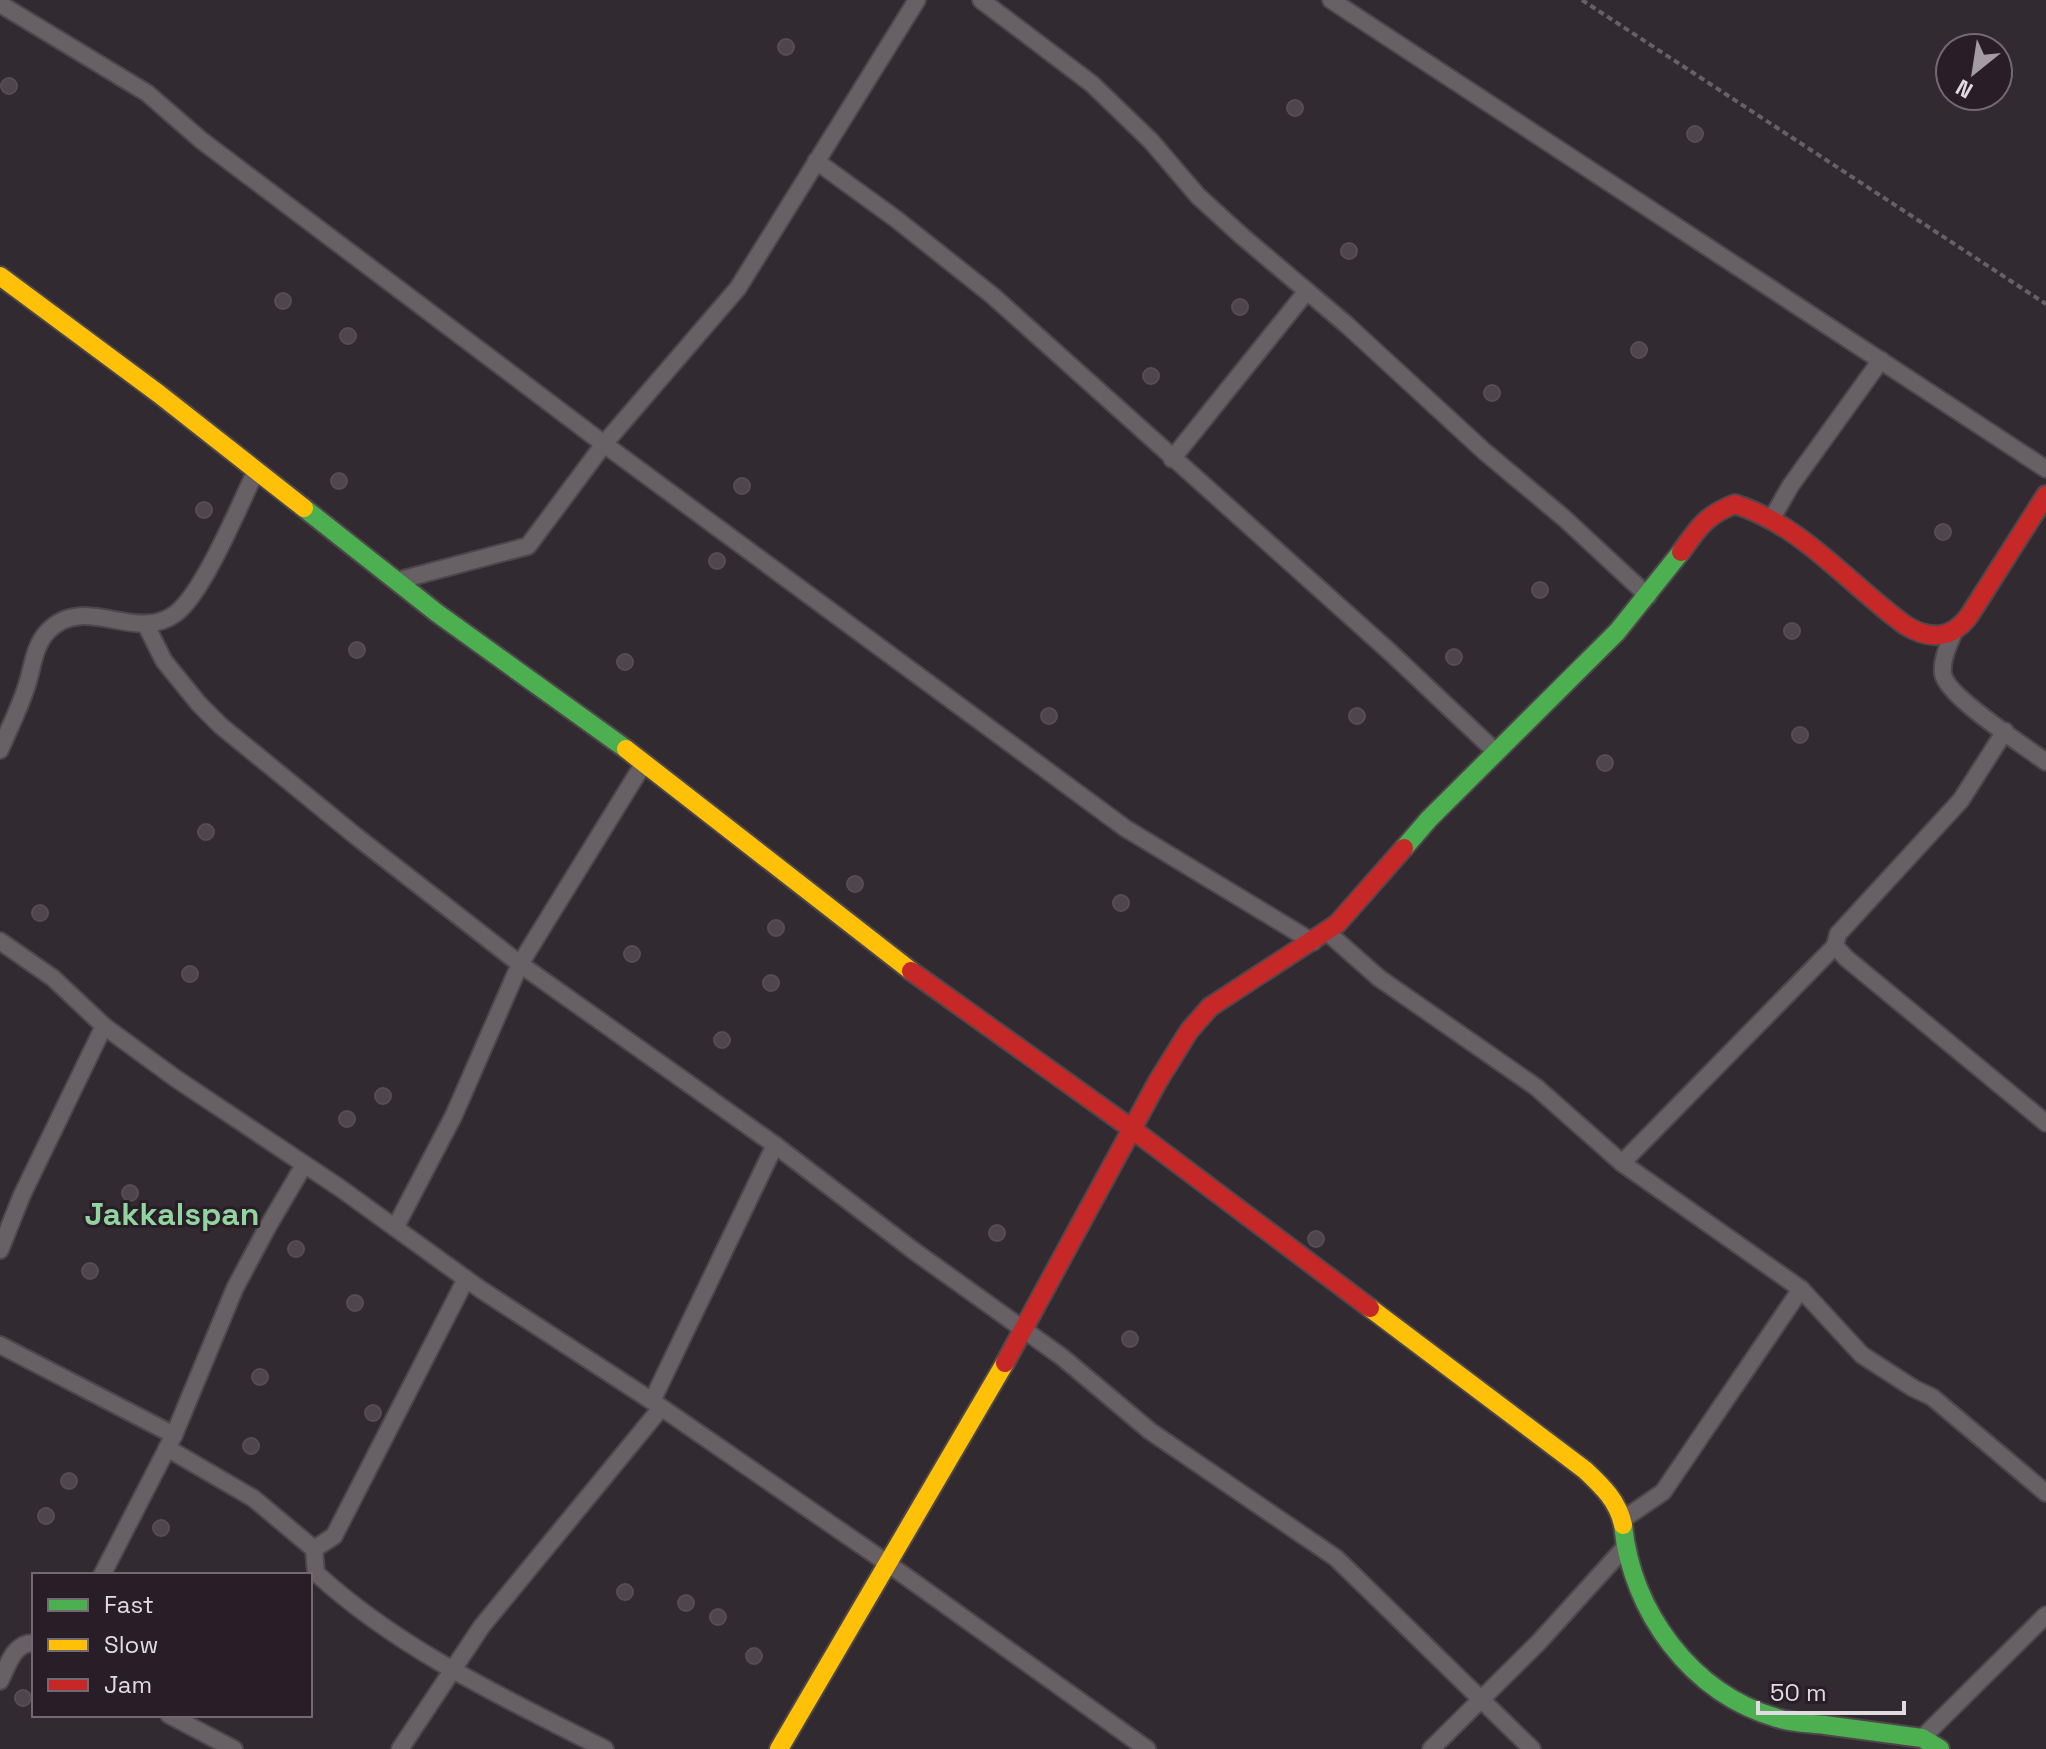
<svg xmlns="http://www.w3.org/2000/svg" width="2046" height="1749" font-family="'Space Grotesk',sans-serif">
  <style>
    .building { fill: #4e454d; stroke: #554f54; stroke-width: 2 }
    .lines { fill: none; stroke-linecap: round; stroke-linejoin: round }
    .street-casing { stroke: #4d474c; stroke-width: 20 }
    .fast-casing { stroke: #4d474c; stroke-width: 22 }
    .slow-casing { stroke: #4d474c; stroke-width: 22 }
    .jam-casing { stroke: #4d474c; stroke-width: 22 }
    .path { stroke: #676166; stroke-width: 4; stroke-dasharray: 6 4; stroke-linecap: butt }
    .street { stroke: #676166; stroke-width: 16 }
    .fast { stroke: #4caf50; stroke-width: 18 }
    .slow { stroke: #ffc107; stroke-width: 18 }
    .jam { stroke: #c62828; stroke-width: 18 }
    .labels { text-anchor: middle; stroke-width: 6; stroke-linejoin: round; paint-order: stroke }
    .district-label { font-size: 32px; font-weight: bold; fill: #91d49f; stroke: #291d28 }
  </style>
  <rect width="100%" height="100%" fill="#312a30"/>
  <g class="building">
    <circle cx="786" cy="47" r="8"/>
    <circle cx="9" cy="86" r="8"/>
    <circle cx="1295" cy="108" r="8"/>
    <circle cx="1695" cy="134" r="8"/>
    <circle cx="1349" cy="251" r="8"/>
    <circle cx="283" cy="301" r="8"/>
    <circle cx="1240" cy="307" r="8"/>
    <circle cx="348" cy="336" r="8"/>
    <circle cx="1639" cy="350" r="8"/>
    <circle cx="1151" cy="376" r="8"/>
    <circle cx="1492" cy="393" r="8"/>
    <circle cx="339" cy="481" r="8"/>
    <circle cx="742" cy="486" r="8"/>
    <circle cx="204" cy="510" r="8"/>
    <circle cx="1943" cy="532" r="8"/>
    <circle cx="717" cy="561" r="8"/>
    <circle cx="1540" cy="590" r="8"/>
    <circle cx="1792" cy="631" r="8"/>
    <circle cx="357" cy="650" r="8"/>
    <circle cx="1454" cy="657" r="8"/>
    <circle cx="625" cy="662" r="8"/>
    <circle cx="1357" cy="716" r="8"/>
    <circle cx="1049" cy="716" r="8"/>
    <circle cx="1800" cy="735" r="8"/>
    <circle cx="1605" cy="763" r="8"/>
    <circle cx="206" cy="832" r="8"/>
    <circle cx="855" cy="884" r="8"/>
    <circle cx="1121" cy="903" r="8"/>
    <circle cx="40" cy="913" r="8"/>
    <circle cx="776" cy="928" r="8"/>
    <circle cx="632" cy="954" r="8"/>
    <circle cx="190" cy="974" r="8"/>
    <circle cx="771" cy="983" r="8"/>
    <circle cx="722" cy="1040" r="8"/>
    <circle cx="383" cy="1096" r="8"/>
    <circle cx="347" cy="1119" r="8"/>
    <circle cx="130" cy="1193" r="8"/>
    <circle cx="997" cy="1233" r="8"/>
    <circle cx="1316" cy="1239" r="8"/>
    <circle cx="296" cy="1249" r="8"/>
    <circle cx="90" cy="1271" r="8"/>
    <circle cx="355" cy="1303" r="8"/>
    <circle cx="1130" cy="1339" r="8"/>
    <circle cx="260" cy="1377" r="8"/>
    <circle cx="373" cy="1413" r="8"/>
    <circle cx="251" cy="1446" r="8"/>
    <circle cx="69" cy="1481" r="8"/>
    <circle cx="46" cy="1516" r="8"/>
    <circle cx="161" cy="1528" r="8"/>
    <circle cx="625" cy="1592" r="8"/>
    <circle cx="686" cy="1603" r="8"/>
    <circle cx="718" cy="1617" r="8"/>
    <circle cx="754" cy="1656" r="8"/>
    <circle cx="23" cy="1698" r="8"/>
  </g>
  <g class="lines">
    <defs>
      <g id="street">
        <path d="M 981,0 L 1092,84 L 1151,141 L 1198,196 L 1243,237 L 1347,325 L 1485,452 L 1564,518 L 1648,596"/>
        <path d="M 1331,0 L 2046,469"/>
        <path d="M 0,4 L 147,93 L 201,140 L 604,444 L 1125,828 L 1313,942"/>
        <path d="M 816,161 L 896,219 L 993,296 L 1390,652 L 1495,751"/>
        <path d="M 1172,459 L 1307,291"/>
        <path d="M 1772,518 L 1791,485 L 1881,360"/>
        <path d="M 396,581 L 528,546 L 604,444 L 738,288 L 917,0"/>
        <path d="M 146,625 L 164,661 L 199,704 L 221,726 L 357,837 L 520,964 L 775,1145 L 914,1251 L 1062,1357 L 1150,1431 L 1336,1558 L 1532,1749"/>
        <path d="M 1954,632 C 1949,644 1941,660 1943,674 C 1947,697 2025,746 2046,762"/>
        <path d="M 2005,731 L 1961,800 L 1838,934 L 1835,946 L 1846,958 L 2046,1123"/>
        <path d="M 0,750 C 9,729 19,709 26,688 C 33,668 33,647 48,631 C 85,593 135,643 175,614 C 203,594 239,506 256,471"/>
        <path d="M 1327,932 L 1379,978 L 1536,1087 L 1622,1163 L 1801,1289"/>
        <path d="M 0,941 L 53,978 L 104,1026 L 175,1078 L 340,1188 L 480,1289 L 652,1401 L 887,1563 L 1147,1749"/>
        <path d="M 1622,1163 L 1835,946"/>
        <path d="M 395,1228 L 454,1115 L 520,964 L 644,763"/>
        <path d="M 0,1250 L 22,1195 L 104,1026"/>
        <path d="M 0,1345 L 174,1435"/>
        <path d="M 652,1401 L 775,1145"/>
        <path d="M 167,1448 L 253,1498 L 314,1549 L 316,1573 C 400,1650 504,1698 605,1749"/>
        <path d="M 1622,1520 L 1663,1492 L 1801,1289 L 1862,1355 L 1913,1388 L 1932,1397 L 2046,1493"/>
        <path d="M 314,1549 L 334,1536 L 466,1279"/>
        <path d="M 102,1575 L 174,1435 L 235,1288 L 267,1228 L 304,1165"/>
        <path d="M 0,1681 C 8,1665 14,1642 34,1643"/>
        <path d="M 169,1715 L 234,1749"/>
        <path d="M 1922,1738 L 2046,1615"/>
        <path d="M 400,1749 L 482,1626 L 661,1408"/>
        <path d="M 1431,1749 L 1539,1642 L 1625,1547"/>
      </g>
      <g id="fast">
        <path d="M 304,508 L 437,613 L 626,749"/>
        <path d="M 1404,848 L 1429,819 L 1617,632 L 1681,552"/>
        <path d="M 1623,1525 C 1632,1612 1691,1693 1777,1718 C 1792,1723 1809,1723 1825,1725 C 1857,1729 1890,1734 1922,1738 L 1940,1749"/>
      </g>
      <g id="slow">
        <path d="M 0,276 L 159,394 L 304,508"/>
        <path d="M 626,749 L 911,971"/>
        <path d="M 1370,1308 L 1585,1470 C 1602,1486 1618,1501 1623,1525"/>
        <path d="M 779,1749 L 1005,1363"/>
      </g>
      <g id="jam">
        <path d="M 1681,552 C 1698,528 1706,515 1735,504 C 1805,527 1847,583 1905,625 C 1929,640 1951,640 1969,616 L 2046,495"/>
        <path d="M 911,971 L 1132,1129 L 1370,1308"/>
        <path d="M 1005,1363 L 1158,1081 L 1189,1031 L 1210,1007 L 1337,924 L 1404,848"/>
      </g>
    </defs>
    <use href="#street" class="street-casing"/>
    <use href="#fast" class="fast-casing"/>
    <use href="#slow" class="slow-casing"/>
    <use href="#jam" class="jam-casing"/>
    <path class="path" d="M 1582,0 L 2046,304"/>
    <use href="#street" class="street"/>
    <use href="#fast" class="fast"/>
    <use href="#slow" class="slow"/>
    <use href="#jam" class="jam"/>
  </g>
  <g class="labels">
    <g class="district-label">
      <text x="172" y="1225">Jakkalspan</text>
    </g>
  </g>
  <rect x="32" y="1573" width="280" height="144" fill="#291d28" stroke="#736972" stroke-width="2"/>
  <rect x="48" y="1599" width="40" height="12" fill="#4caf50" stroke="#736972" stroke-width="2"/>
  <text x="104" y="1613" font-size="24" fill="#e2dae1">Fast</text>
  <rect x="48" y="1639" width="40" height="12" fill="#ffc107" stroke="#736972" stroke-width="2"/>
  <text x="104" y="1653" font-size="24" fill="#e2dae1">Slow</text>
  <rect x="48" y="1679" width="40" height="12" fill="#c62828" stroke="#736972" stroke-width="2"/>
  <text x="104" y="1693" font-size="24" fill="#e2dae1">Jam</text>
  <g transform="translate(1974 72) rotate(210)"><circle r="38" fill="#291d28" stroke="#736972" stroke-width="2"/>
  <path d="M0-6L14 30L0 20L-14 30Z" fill="#a49ca3"/>
  <text y="-12" font-size="22" font-weight="bold" text-anchor="middle" fill="#e2dae1">N</text>
  </g>
  <path d="M1758 1701v12h146v-12" fill="none" stroke="#e2dae1" stroke-width="4"/>
  <text x="1770" y="1701" font-size="24" fill="#e2dae1" stroke="#291d28" stroke-width="6" paint-order="stroke">50 m</text>
</svg>
